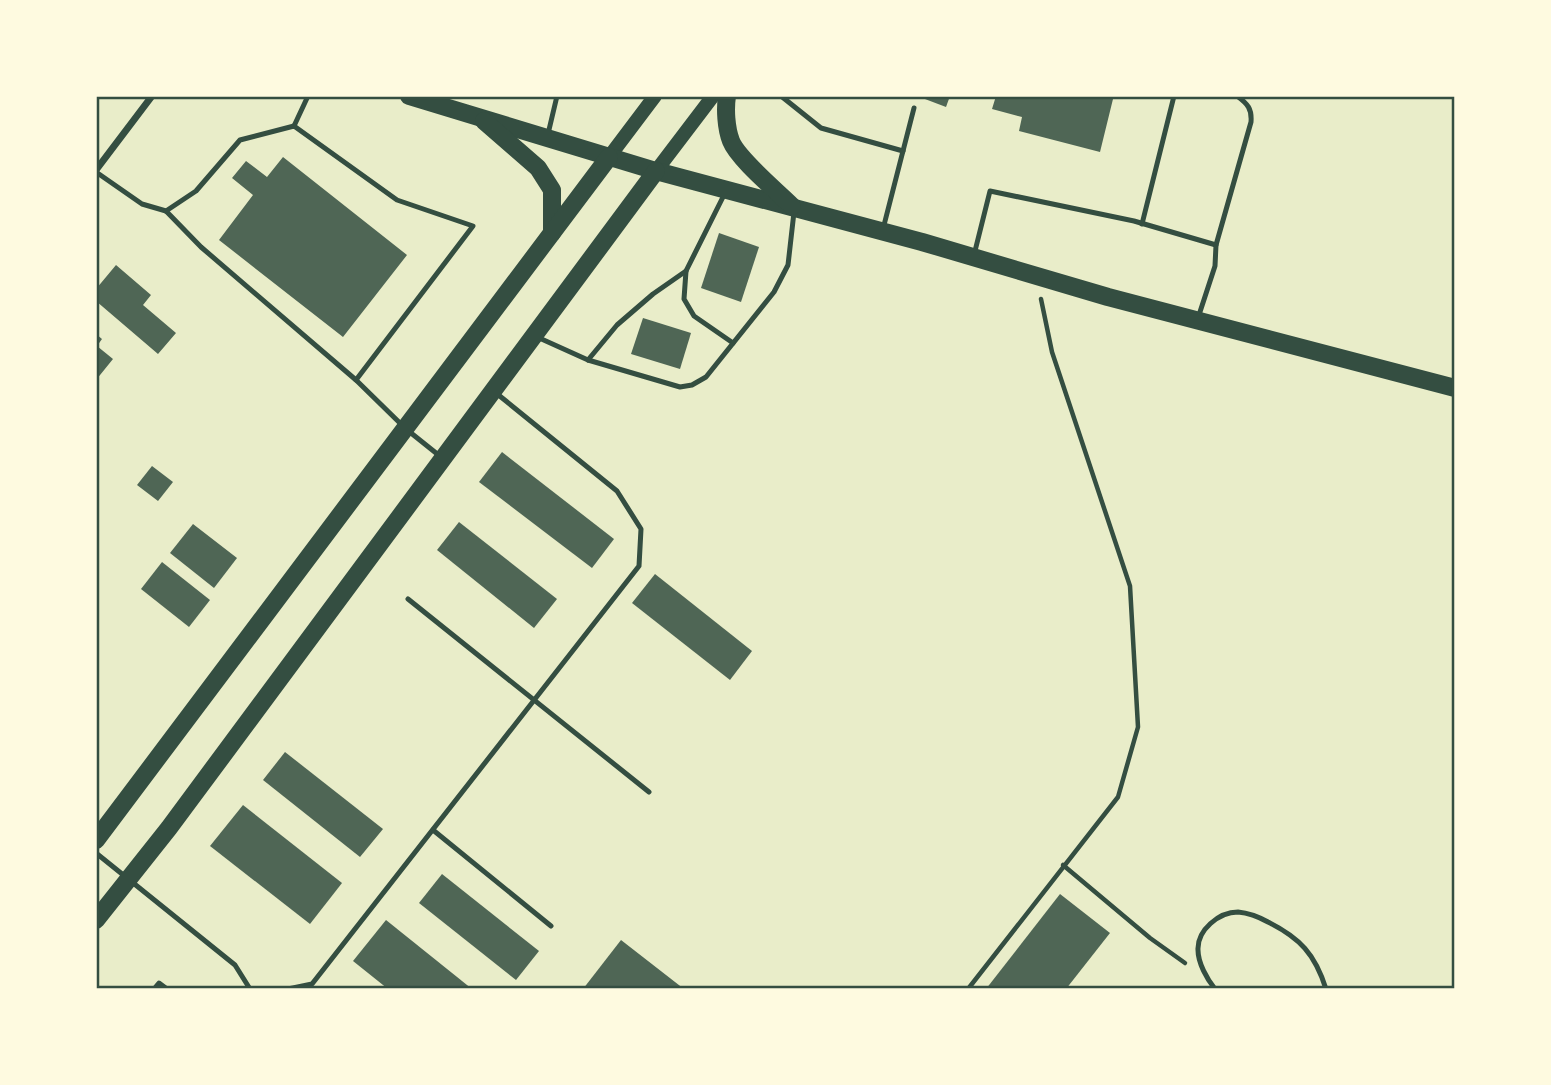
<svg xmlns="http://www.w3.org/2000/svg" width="1551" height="1085" font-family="'Fira Sans',sans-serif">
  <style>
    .building { fill: #4f6655 }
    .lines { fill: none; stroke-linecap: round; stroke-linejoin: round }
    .path { stroke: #344e41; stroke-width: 4.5 }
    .service { stroke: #344e41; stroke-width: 5 }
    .minor { stroke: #344e41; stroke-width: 7 }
    .secondary { stroke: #344e41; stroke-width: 14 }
    .primary { stroke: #344e41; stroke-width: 18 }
    .neatline { fill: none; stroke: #344e41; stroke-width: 2.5 }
  </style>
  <rect width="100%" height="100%" fill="#e9edc9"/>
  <g class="building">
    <path d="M 917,96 L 950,96 L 946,107 Z"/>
    <path d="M 996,96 L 1103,96 L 1113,99 L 1100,152 L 1019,131 L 1022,117 L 992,109 Z"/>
    <path d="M 283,157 L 407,255 L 343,337 L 219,240 L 253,195 L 232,178 L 246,161 L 267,177 Z"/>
    <path d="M 719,233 L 759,247 L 741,302 L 701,288 Z"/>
    <path d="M 116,265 L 151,295 L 143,305 L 176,333 L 158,354 L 96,301 L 96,289 Z"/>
    <path d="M 643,318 L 691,333 L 680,369 L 631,354 Z"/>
    <path d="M 96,334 L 102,339 L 97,346 L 113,359 L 96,380 Z"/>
    <path d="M 502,452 L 614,539 L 592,568 L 479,482 Z"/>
    <path d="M 152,466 L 173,482 L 158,501 L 137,485 Z"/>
    <path d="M 459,522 L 557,599 L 534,628 L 437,550 Z"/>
    <path d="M 193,524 L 237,558 L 214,588 L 170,553 Z"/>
    <path d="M 162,562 L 210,600 L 189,627 L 141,589 Z"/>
    <path d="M 655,574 L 752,651 L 730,680 L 632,603 Z"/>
    <path d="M 285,752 L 383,829 L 360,857 L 263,780 Z"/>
    <path d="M 243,805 L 342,883 L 310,924 L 210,846 Z"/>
    <path d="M 442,874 L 539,951 L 516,980 L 419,903 Z"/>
    <path d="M 1060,894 L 1110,933 L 1066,989 L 986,989 Z"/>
    <path d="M 386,920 L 472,989 L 388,989 L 353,961 Z"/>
    <path d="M 621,940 L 684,989 L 583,989 Z"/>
  </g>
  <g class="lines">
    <g class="path">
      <path d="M 1063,865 L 1150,938 L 1185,963"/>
      <path d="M 968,989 L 1118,797 L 1138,727 L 1130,586 L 1052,352 L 1041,299"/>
    </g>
    <g class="service">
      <path d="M 781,96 L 821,128 L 903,151"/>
      <path d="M 294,126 L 308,96"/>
      <path d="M 548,134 L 557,96"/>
      <path d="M 96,172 L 142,204 L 166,211 L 201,247 L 356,380 L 406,429 L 441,457"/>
      <path d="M 725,193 L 686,271 L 684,299 L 694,316 L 733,343"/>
      <path d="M 166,211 L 196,191 L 240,140 L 294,126 L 397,200 L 473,226 L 356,380"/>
      <path d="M 1142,224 L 1174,96"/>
      <path d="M 883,229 L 914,108"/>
      <path d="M 974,255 L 990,191 L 1134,221 L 1216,245"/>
      <path d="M 1198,318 L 1215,266 L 1216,245 L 1251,122 C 1252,109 1248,104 1237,96"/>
      <path d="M 537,337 L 588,360 L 680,387 L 692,385 L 706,377 L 774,292 L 788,265 L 794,212"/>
      <path d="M 588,360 L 617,325 L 653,294 L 686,271"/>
      <path d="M 408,599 L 649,792"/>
      <path d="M 433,830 L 551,926"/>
      <path d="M 96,853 L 235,965 L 250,989"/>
      <path d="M 154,989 L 159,983 L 167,989"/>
      <path d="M 288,989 L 312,984 L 639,566 L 641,529 L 617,491 L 496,393"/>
      <path d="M 1215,989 C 1207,979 1198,963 1198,950 C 1197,930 1219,912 1238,912 C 1249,913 1259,917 1268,922 C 1300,938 1315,954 1326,989"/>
    </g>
    <path class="minor" d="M 96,170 L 152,96"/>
    <g class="secondary">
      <path d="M 609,157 L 655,96"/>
      <path d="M 656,171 L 713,96"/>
    </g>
    <g class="primary">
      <path d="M 409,96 L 656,171 L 922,242 L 1108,297 L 1455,388"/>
      <path d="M 727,96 C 725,109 726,128 731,141 C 738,159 777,191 792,206"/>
      <path d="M 484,121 L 538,168 L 552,190 L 552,233"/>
      <path d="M 96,840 L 609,157"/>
      <path d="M 96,920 L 169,828 L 656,171"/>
    </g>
  </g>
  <rect width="1551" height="1085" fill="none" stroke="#fefae0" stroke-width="196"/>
  <rect x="98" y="98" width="1355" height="889" class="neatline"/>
</svg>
